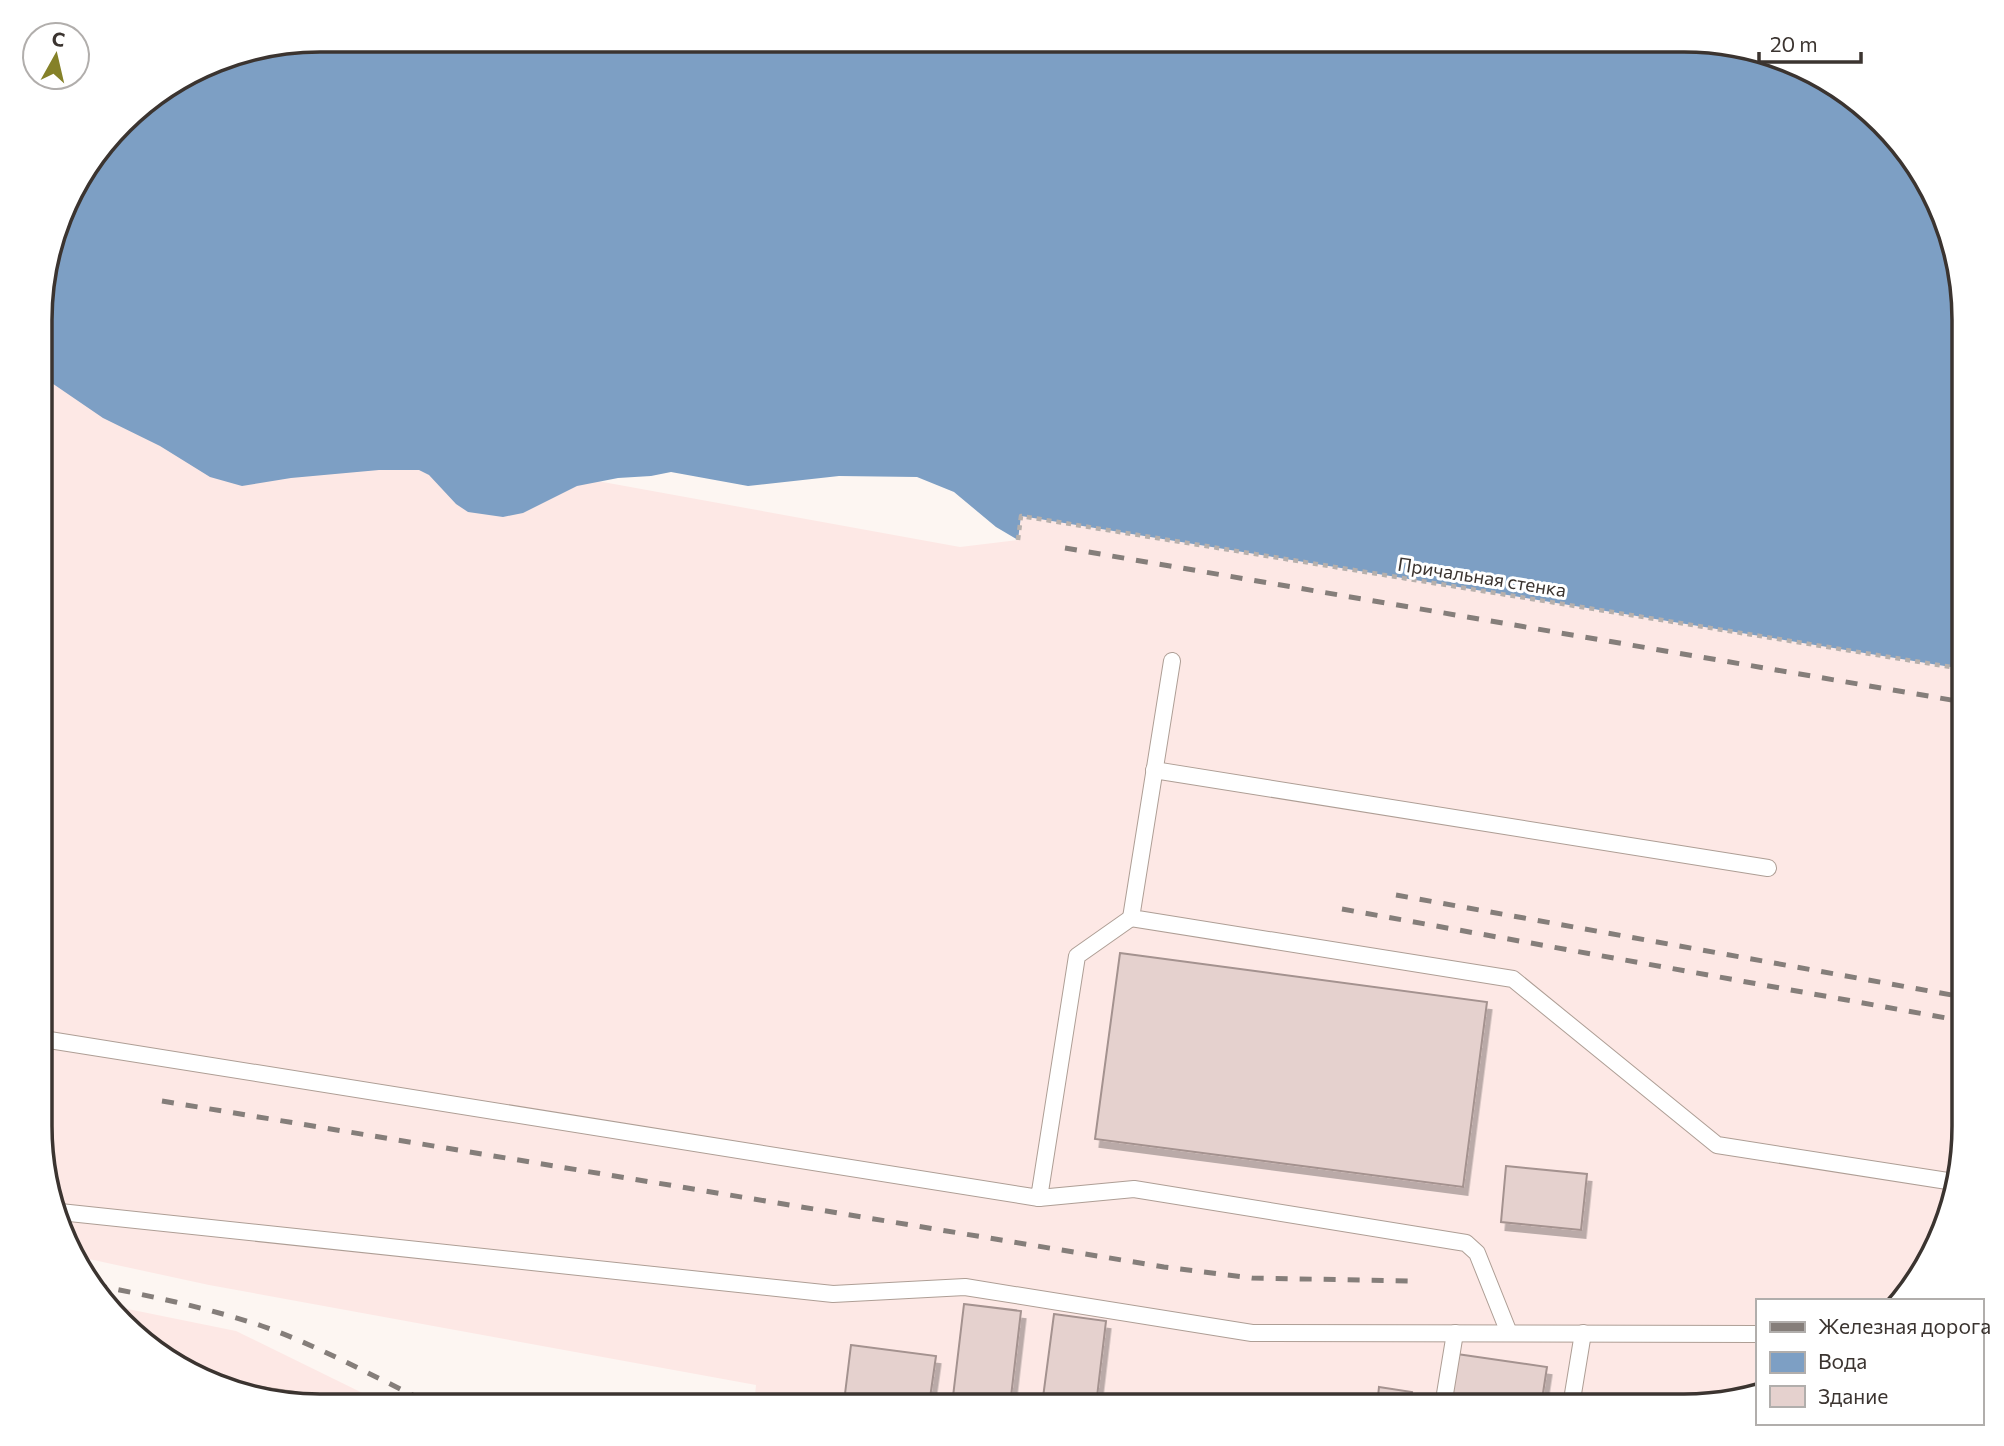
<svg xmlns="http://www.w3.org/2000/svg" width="2004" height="1446" font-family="Commissioner,sans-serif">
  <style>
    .industrial { fill: #fde8e5 }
    .water { fill: #7d9fc4 }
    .building { fill: #e5d1ce; stroke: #a4928f; stroke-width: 2; filter: url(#shadow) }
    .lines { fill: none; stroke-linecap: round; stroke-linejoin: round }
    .service-casing { stroke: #ae9e95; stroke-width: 18 }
    .path { stroke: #b7b0ac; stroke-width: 4.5; stroke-dasharray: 5 5; stroke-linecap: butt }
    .service { stroke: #fff; stroke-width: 16 }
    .rail { stroke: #857e7a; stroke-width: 5; stroke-dasharray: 12 12; stroke-linecap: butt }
    .labels { text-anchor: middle; stroke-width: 6; stroke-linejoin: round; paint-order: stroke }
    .street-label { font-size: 19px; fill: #3b3430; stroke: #fff }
    .rim { fill: none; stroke: #3b3430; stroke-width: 3.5 }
  </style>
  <defs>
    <filter id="shadow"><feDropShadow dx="4.5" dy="8" stdDeviation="0" flood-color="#0004"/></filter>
  </defs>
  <rect width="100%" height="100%" fill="#fdf6f2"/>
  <g class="industrial">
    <path d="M 43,380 L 960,547 L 1018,540 L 1021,516 L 1963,669 L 1963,1143 L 1943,1232 L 1906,1296 L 1900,1301 L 1757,1301 L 1757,1388 L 1684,1406 L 754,1405 L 756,1385 L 209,1285 L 75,1256 L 43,1161 Z"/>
    <path d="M 113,1306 L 236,1331 L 387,1405 L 303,1405 L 214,1385 L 150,1348 Z"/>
  </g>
  <path class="water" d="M 321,40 L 1701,41 L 1790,61 L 1854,98 L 1935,196 L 1963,303 L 1963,669 L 1021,516 L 1018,540 L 996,527 L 954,492 L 917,477 L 839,476 L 748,486 L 671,472 L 651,476 L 618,478 L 577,486 L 523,513 L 503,517 L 468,512 L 456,504 L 429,475 L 419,470 L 379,470 L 291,478 L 242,486 L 210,477 L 160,446 L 103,418 L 43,377 L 43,284 L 69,196 L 135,110 L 214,61 Z"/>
  <g class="building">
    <path d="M 1120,953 L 1487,1002 L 1463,1187 L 1095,1139 Z"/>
    <path d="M 1506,1166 L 1587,1174 L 1581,1230 L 1501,1222 Z"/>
    <path d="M 964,1304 L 1021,1311 L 1010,1405 L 952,1405 Z"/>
    <path d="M 1054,1314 L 1106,1321 L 1096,1405 L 1042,1405 Z"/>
    <path d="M 851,1345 L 936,1356 L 929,1405 L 871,1405 L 844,1402 Z"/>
    <path d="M 1457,1354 L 1547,1367 L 1541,1406 L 1450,1406 Z"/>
    <path d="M 1379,1387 L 1412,1392 L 1410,1406 L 1377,1406 Z"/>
  </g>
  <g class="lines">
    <defs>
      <g id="service">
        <path d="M 1172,661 L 1131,918 L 1513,979 L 1717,1145 L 1954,1182"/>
        <path d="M 1154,770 L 1768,868"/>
        <path d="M 43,1039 L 1039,1198 L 1077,956 L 1131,918"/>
        <path d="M 1039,1198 L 1134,1189 L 1466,1243 L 1477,1253 L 1509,1333"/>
        <path d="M 60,1212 L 833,1294 L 965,1287 L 1252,1333 L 1757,1334"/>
        <path d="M 163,1355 L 171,1360"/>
        <path d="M 253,1394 L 294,1400 L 306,1405"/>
        <path d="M 1443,1406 L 1455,1333"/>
        <path d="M 1571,1406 L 1583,1333"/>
      </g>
    </defs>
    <use href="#service" class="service-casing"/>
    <path class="path" d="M 1018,540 L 1021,516 L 1963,669"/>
    <use href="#service" class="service"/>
    <g class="rail">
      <path d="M 1065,548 L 1963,702"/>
      <path d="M 1396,895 L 1963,997"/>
      <path d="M 1342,909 L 1963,1021"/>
      <path d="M 162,1101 L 1164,1267 L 1252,1278 L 1411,1281"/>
      <path d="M 95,1285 C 150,1296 209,1308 262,1326 C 322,1347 377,1379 434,1405"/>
    </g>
  </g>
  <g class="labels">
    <g class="street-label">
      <text transform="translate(1482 577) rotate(9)" y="7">Причальная стенка</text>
    </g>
  </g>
  <path d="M0 0H2004V1446H0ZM320 52H1684A268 268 0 0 1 1952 320V1126A268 268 0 0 1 1684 1394H320A268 268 0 0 1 52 1126V320A268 268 0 0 1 320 52Z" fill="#fff" fill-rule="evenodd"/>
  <path class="rim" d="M320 52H1684A268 268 0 0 1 1952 320V1126A268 268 0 0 1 1684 1394H320A268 268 0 0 1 52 1126V320A268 268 0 0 1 320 52Z"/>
  <rect x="1756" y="1299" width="228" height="126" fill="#ffffff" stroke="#b1aeac" stroke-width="2"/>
  <rect x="1770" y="1322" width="35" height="10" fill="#857e7a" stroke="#b1aeac" stroke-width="2"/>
  <text x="1818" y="1334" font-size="21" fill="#3b3430">Железная дорога</text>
  <rect x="1770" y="1352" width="35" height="21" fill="#7d9fc4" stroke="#b1aeac" stroke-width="2"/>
  <text x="1818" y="1369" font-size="21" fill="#3b3430">Вода</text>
  <rect x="1770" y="1386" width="35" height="21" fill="#e5d1ce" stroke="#b1aeac" stroke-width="2"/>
  <text x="1818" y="1404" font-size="21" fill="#3b3430">Здание</text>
  <g transform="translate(56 56) rotate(8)"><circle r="33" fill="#ffffff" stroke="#b1aeac" stroke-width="2"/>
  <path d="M0-5L12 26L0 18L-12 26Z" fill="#858129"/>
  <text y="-10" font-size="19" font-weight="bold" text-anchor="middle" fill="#3b3430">С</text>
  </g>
  <path d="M1759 52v10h102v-10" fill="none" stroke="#3b3430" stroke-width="3.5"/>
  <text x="1770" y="52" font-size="21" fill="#3b3430" stroke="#ffffff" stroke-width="5" paint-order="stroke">20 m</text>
</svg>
